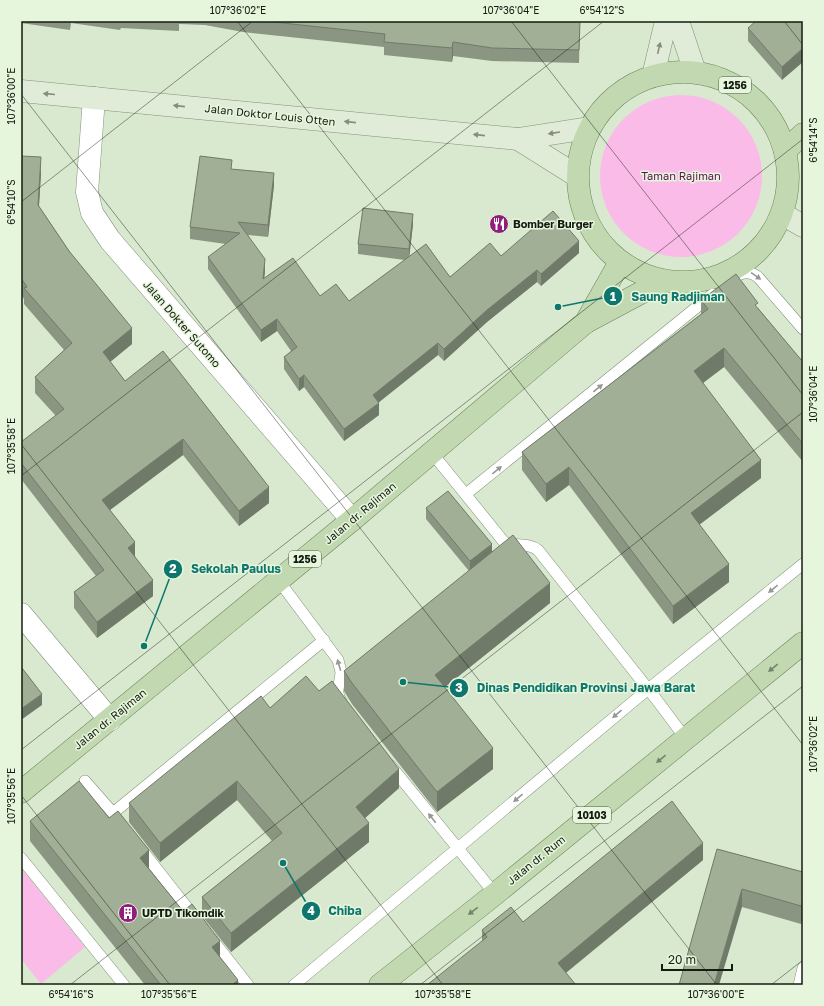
<svg xmlns="http://www.w3.org/2000/svg" width="824" height="1006" font-family="'Golos Text',sans-serif">
  <style>
    .green { fill: #fabbe8 }
    .lines { fill: none; stroke-linecap: round; stroke-linejoin: round }
    .lane-casing { stroke: #83927a; stroke-width: 12 }
    .street-casing { stroke: #83927a; stroke-width: 23 }
    .secondary-casing { stroke: #83927a; stroke-width: 23 }
    .primary-casing { stroke: #6a8556; stroke-width: 23 }
    .lane { stroke: #fff; stroke-width: 11 }
    .street { stroke: #fff; stroke-width: 22 }
    .secondary { stroke: #e0ecd7; stroke-width: 22 }
    .primary { stroke: #c1d8b0; stroke-width: 22 }
    .wall { fill: #8a9681 }
    .shaded-wall { fill: #707a69 }
    .building { fill: #a0af96; stroke: #707a69 }
    .oneway { fill: #858e7e }
    .oneway2 { fill: #969894 }
    .oneway3 { fill: #748369 }
    .ticks { fill: none; stroke: #161b12; stroke-width: 1; stroke-opacity: 0.45 }
    .labels { text-anchor: middle; stroke-width: 3; stroke-linejoin: round; paint-order: stroke }
    .shield { fill: #e6f6dc; stroke: #545d4f; stroke-width: 1 }
    .shield-label { font-size: 10px; font-weight: bold; fill: #161b12 }
    .street-label { font-size: 11px; fill: #161b12; stroke: #e6f6dc }
    .park-label { font-size: 11px; fill: #5e1250; stroke: #e6f6dc }
    .poi-label { font-size: 11px; font-weight: bold; fill: #161b12; stroke: #e6f6dc; text-anchor: start }
    .leader { fill: none; stroke: #0f766e; stroke-width: 1.5 }
    .callout-dot { fill: #0f766e; stroke: #e6f6dc; stroke-width: 1.5 }
    .mark-label { font-size: 12px; text-anchor: middle; font-weight: bold; fill: #fff }
    .callout-label { font-size: 12px; text-anchor: middle; font-weight: bold; fill: #0f766e; stroke: #e6f6dc; stroke-width: 3; stroke-linejoin: round; paint-order: stroke }
    .neatline { fill: none; stroke: #161b12; stroke-width: 1.5 }
    .ticks-label { font-size: 10px; text-anchor: middle; fill: #161b12 }
  </style>
  <rect width="100%" height="100%" fill="#d9e9cf"/>
  <g class="green">
    <circle cx="681" cy="176" r="81"/>
    <path d="M 21,868 L 85,947 L 41,984 L 21,959 Z"/>
  </g>
  <g class="lines">
    <defs>
      <g id="lane">
        <path d="M 726,283 C 737,275 746,268 758,277 L 803,329"/>
        <path d="M 432,453 L 504,542 C 515,547 528,542 538,550 L 656,699 L 686,739"/>
        <path d="M 466,494 L 713,294"/>
        <path d="M 279,581 L 338,660 C 339,664 340,668 341,672 C 341,683 334,691 341,701"/>
        <path d="M 390,765 L 495,894"/>
        <path d="M 85,781 L 113,813 L 324,640"/>
        <path d="M 141,849 L 196,919"/>
        <path d="M 21,858 L 124,985"/>
        <path d="M 211,938 L 248,985"/>
        <path d="M 294,985 L 647,690 L 803,564"/>
        <path d="M 799,985 L 803,968"/>
      </g>
      <g id="street">
        <path d="M 94,98 L 87,192 L 92,213 L 110,240 L 352,520"/>
        <path d="M 21,614 L 110,720"/>
      </g>
      <g id="secondary">
        <path d="M 678,21 L 695,72"/>
        <path d="M 653,76 L 666,21"/>
        <path d="M 21,91 L 518,139 L 589,128"/>
        <path d="M 518,139 L 577,176"/>
        <path d="M 784,215 L 803,226"/>
      </g>
      <g id="primary">
        <circle cx="683" cy="177" r="105"/>
        <path d="M 785,151 L 803,134"/>
        <path d="M 586,322 L 620,262"/>
        <path d="M 21,792 L 352,520 L 586,322 L 663,281"/>
        <path d="M 380,985 L 495,894 L 803,643"/>
      </g>
    </defs>
    <use href="#lane" class="lane-casing"/>
    <use href="#street" class="street-casing"/>
    <use href="#secondary" class="secondary-casing"/>
    <use href="#primary" class="primary-casing"/>
    <use href="#lane" class="lane"/>
    <use href="#street" class="street"/>
    <use href="#secondary" class="secondary"/>
    <use href="#primary" class="primary"/>
  </g>
  <g class="wall">
    <path d="M 21,21 L 580,21 L 579,63 L 492,61 L 453,56 L 452,62 L 384,55 L 384,47 L 243,32 L 205,25 L 179,24 L 179,31 L 121,28 L 120,30 L 71,23 L 70,30 L 21,23 Z"/>
    <path d="M 803,21 L 782,80 L 748,41 L 748,28 Z"/>
    <path d="M 21,156 L 41,173 L 39,206 L 132,344 L 110,361 L 125,381 L 269,503 L 239,526 L 183,455 L 110,510 L 135,556 L 153,596 L 97,638 L 74,608 L 74,592 L 96,576 L 21,479 L 21,442 L 56,416 L 35,393 L 35,377 L 64,350 L 24,304 L 24,299 L 21,294 Z"/>
    <path d="M 232,169 L 274,185 L 268,237 L 248,235 L 265,271 L 264,278 L 320,296 L 349,301 L 405,260 L 358,254 L 358,244 L 413,224 L 409,257 L 450,277 L 501,256 L 579,253 L 541,286 L 537,282 L 487,322 L 444,361 L 438,355 L 379,402 L 379,415 L 344,441 L 304,387 L 299,391 L 284,369 L 284,357 L 291,351 L 277,331 L 261,342 L 208,269 L 208,257 L 226,244 L 190,239 L 190,227 Z"/>
    <path d="M 701,300 L 758,308 L 803,362 L 803,462 L 724,367 L 702,383 L 761,478 L 699,525 L 729,582 L 673,624 L 569,485 L 546,502 L 522,470 L 522,452 L 701,314 Z"/>
    <path d="M 426,508 L 492,552 L 550,603 L 445,687 L 493,769 L 437,812 L 352,704 L 344,691 L 344,671 L 469,571 L 426,519 Z"/>
    <path d="M 270,708 L 399,788 L 365,818 L 369,842 L 231,952 L 202,916 L 202,897 L 272,841 L 237,800 L 160,862 L 129,822 L 129,803 Z"/>
    <path d="M 30,821 L 149,869 L 220,957 L 238,985 L 145,985 L 30,841 Z"/>
    <path d="M 717,849 L 803,872 L 801,924 L 742,907 Z"/>
    <path d="M 703,860 L 566,973 L 482,941 L 482,930 L 523,922 Z"/>
  </g>
  <g class="shaded-wall">
    <path d="M 453,42 L 453,56 L 452,62 L 452,48 Z"/>
    <path d="M 803,48 L 803,62 L 782,80 L 782,67 Z"/>
    <path d="M 41,157 L 41,173 L 38,221 L 38,205 Z"/>
    <path d="M 274,173 L 274,185 L 268,237 L 268,225 Z"/>
    <path d="M 413,214 L 413,224 L 409,260 L 409,249 Z"/>
    <path d="M 579,241 L 579,253 L 541,286 L 541,274 Z"/>
    <path d="M 265,259 L 265,271 L 263,291 L 263,279 Z"/>
    <path d="M 537,270 L 537,282 L 487,322 L 444,361 L 444,349 L 487,310 Z"/>
    <path d="M 277,319 L 277,331 L 261,342 L 261,330 Z"/>
    <path d="M 132,328 L 132,344 L 103,368 L 103,352 Z"/>
    <path d="M 438,343 L 438,355 L 373,407 L 373,395 Z"/>
    <path d="M 724,348 L 724,367 L 694,390 L 694,371 Z"/>
    <path d="M 304,375 L 304,387 L 299,391 L 299,379 Z"/>
    <path d="M 379,403 L 379,415 L 344,441 L 344,429 Z"/>
    <path d="M 183,439 L 183,455 L 102,516 L 102,500 Z"/>
    <path d="M 761,460 L 761,478 L 691,531 L 691,513 Z"/>
    <path d="M 569,467 L 569,485 L 546,502 L 546,484 Z"/>
    <path d="M 269,487 L 269,503 L 239,526 L 239,511 Z"/>
    <path d="M 135,542 L 135,558 L 128,548 Z"/>
    <path d="M 492,544 L 492,555 L 470,572 L 470,561 Z"/>
    <path d="M 729,564 L 729,582 L 673,624 L 673,606 Z"/>
    <path d="M 153,580 L 153,596 L 97,638 L 97,622 Z"/>
    <path d="M 550,583 L 550,603 L 435,695 L 435,675 Z"/>
    <path d="M 42,694 L 42,705 L 21,720 L 21,709 Z"/>
    <path d="M 493,748 L 493,769 L 437,812 L 437,792 Z"/>
    <path d="M 399,769 L 399,788 L 356,826 L 356,807 Z"/>
    <path d="M 237,781 L 237,800 L 160,862 L 160,843 Z"/>
    <path d="M 369,823 L 369,842 L 231,952 L 231,933 Z"/>
    <path d="M 703,843 L 703,860 L 558,979 L 558,963 Z"/>
    <path d="M 149,850 L 149,871 L 140,858 Z"/>
    <path d="M 742,889 L 742,907 L 719,985 L 714,985 Z"/>
    <path d="M 803,900 L 803,918 L 801,924 L 801,906 Z"/>
    <path d="M 220,941 L 220,961 L 212,947 Z"/>
    <path d="M 238,980 L 238,985 L 232,985 Z"/>
  </g>
  <g class="building">
    <path d="M 264,21 L 580,21 L 579,50 L 492,48 L 453,42 L 452,48 L 384,42 L 385,34 Z"/>
    <path d="M 756,21 L 803,21 L 803,48 L 782,67 L 748,28 Z"/>
    <path d="M 21,156 L 41,157 L 38,205 L 69,251 L 132,328 L 103,352 L 125,381 L 163,351 L 269,487 L 239,511 L 183,439 L 102,500 L 135,542 L 128,548 L 153,580 L 97,622 L 74,592 L 104,570 L 21,463 L 21,442 L 64,409 L 35,377 L 72,343 L 24,288 L 27,287 L 21,278 Z"/>
    <path d="M 200,156 L 232,160 L 231,169 L 274,173 L 268,225 L 238,222 L 265,259 L 263,279 L 293,258 L 320,296 L 336,284 L 349,301 L 426,244 L 450,277 L 490,243 L 501,256 L 553,211 L 579,241 L 541,274 L 537,270 L 487,310 L 444,349 L 438,343 L 373,395 L 379,403 L 344,429 L 304,375 L 299,379 L 284,357 L 297,347 L 277,319 L 261,330 L 208,257 L 240,233 L 190,227 Z"/>
    <path d="M 363,208 L 413,214 L 409,249 L 358,244 Z"/>
    <path d="M 736,274 L 758,303 L 755,305 L 803,362 L 803,444 L 724,348 L 694,371 L 761,460 L 691,513 L 729,564 L 673,606 L 569,467 L 546,484 L 522,452 L 708,309 L 701,300 Z"/>
    <path d="M 448,491 L 492,544 L 470,561 L 426,508 Z"/>
    <path d="M 513,535 L 550,583 L 435,675 L 493,748 L 437,792 L 352,683 L 344,671 Z"/>
    <path d="M 22,668 L 42,694 L 21,709 L 21,669 Z"/>
    <path d="M 306,676 L 319,691 L 332,681 L 399,769 L 356,807 L 369,823 L 231,933 L 202,897 L 282,833 L 237,781 L 160,843 L 129,803 L 261,696 L 270,708 Z"/>
    <path d="M 79,781 L 109,818 L 118,811 L 149,850 L 140,858 L 183,911 L 192,904 L 220,941 L 212,947 L 238,980 L 232,985 L 161,985 L 30,821 Z"/>
    <path d="M 672,801 L 703,843 L 558,963 L 576,985 L 427,985 L 487,937 L 482,930 L 511,907 L 523,922 Z"/>
    <path d="M 717,849 L 803,872 L 803,900 L 801,906 L 742,889 L 714,985 L 679,985 Z"/>
  </g>
  <defs><path id="oneway-solid" d="M-6-.8H1V-3.2L6.5 0L1 3.2V.8H-6Z"/></defs>
  <g class="oneway">
    <use href="#oneway-solid" transform="translate(659 48) rotate(-77)"/>
    <use href="#oneway-solid" transform="translate(49 94) rotate(-175)"/>
    <use href="#oneway-solid" transform="translate(179 106) rotate(-174)"/>
    <use href="#oneway-solid" transform="translate(350 122) rotate(-174)"/>
    <use href="#oneway-solid" transform="translate(554 133) rotate(171)"/>
    <use href="#oneway-solid" transform="translate(479 135) rotate(-174)"/>
  </g>
  <g class="oneway2">
    <use href="#oneway-solid" transform="translate(756 276) rotate(35)"/>
    <use href="#oneway-solid" transform="translate(598 388) rotate(-39)"/>
    <use href="#oneway-solid" transform="translate(497 470) rotate(-39)"/>
    <use href="#oneway-solid" transform="translate(773 589) rotate(141)"/>
    <use href="#oneway-solid" transform="translate(339 665) rotate(-106)"/>
    <use href="#oneway-solid" transform="translate(617 714) rotate(140)"/>
    <use href="#oneway-solid" transform="translate(518 798) rotate(140)"/>
    <use href="#oneway-solid" transform="translate(432 818) rotate(-128)"/>
  </g>
  <g class="oneway3">
    <use href="#oneway-solid" transform="translate(773 668) rotate(141)"/>
    <use href="#oneway-solid" transform="translate(661 759) rotate(141)"/>
    <use href="#oneway-solid" transform="translate(473 911) rotate(142)"/>
  </g>
  <path class="ticks" d="M 237,21 L 803,745M 511,21 L 803,395M 784,21 L 803,45M 21,94 L 717,985M 21,202 L 253,21M 21,444 L 443,985M 21,476 L 604,21M 21,750 L 803,139M 21,795 L 170,985M 70,985 L 803,412M 420,985 L 803,686M 771,985 L 803,960"/>
  <defs>
    <symbol id="restaurant-disc" viewBox="-11 -11 22 22"><circle r="9.5" fill="#911d7c" stroke="#e6f6dc"/><path d="M-5-6h1v4h1v-4h1v4h1v-4h1v5L-1.5 .5V6h-2V.5L-5-1ZM5-6V6H3V1.5H1.5Q1.5-4 5-6Z" fill="#fff"/></symbol>
    <symbol id="building-disc" viewBox="-11 -11 22 22"><circle r="9.5" fill="#911d7c" stroke="#e6f6dc"/><path d="M-4-6H4V6H1V3H-1V6H-4ZM-2.5-4.3h1.7v1.8h-1.7ZM.8-4.3h1.7v1.8H.8ZM-2.5-1h1.7V.8h-1.7ZM.8-1h1.7V.8H.8Z" fill="#fff"/></symbol>
  </defs>
  <g fill-rule="evenodd">
    <use href="#restaurant-disc" x="488" y="213" width="22" height="22"/>
    <use href="#building-disc" x="117" y="902" width="22" height="22"/>
  </g>
  <g class="labels">
    <g class="shield">
      <rect x="719" y="77" width="32" height="16" rx="3"/>
      <rect x="289" y="551" width="32" height="16" rx="3"/>
      <rect x="573" y="807" width="38" height="16" rx="3"/>
    </g>
    <g class="shield-label">
      <text x="735" y="89">1256</text>
      <text x="305" y="563">1256</text>
      <text x="592" y="819">10103</text>
    </g>
    <g class="street-label">
      <text transform="translate(270 115) rotate(6)" y="4">Jalan Doktor Louis Otten</text>
      <text transform="translate(182 324) rotate(49)" y="4">Jalan Dokter Sutomo</text>
      <text transform="translate(360 513) rotate(-40)" y="4">Jalan dr. Rajiman</text>
      <text transform="translate(110 719) rotate(-39)" y="4">Jalan dr. Rajiman</text>
      <text transform="translate(536 860) rotate(-39)" y="4">Jalan dr. Rum</text>
    </g>
    <g class="park-label">
      <text x="681" y="180">Taman Rajiman</text>
    </g>
    <g class="poi-label">
      <text x="513" y="228">Bomber Burger</text>
      <text x="142" y="917">UPTD Tikomdik</text>
    </g>
  </g>
  <path class="leader" d="M558 307L613 296M144 646L173 569M403 682L459 688M283 863L311 911"/>
  <g class="callout-dot">
    <circle cx="558" cy="307" r="4"/>
    <circle cx="144" cy="646" r="4"/>
    <circle cx="403" cy="682" r="4"/>
    <circle cx="283" cy="863" r="4"/>
    <circle cx="613" cy="296" r="10"/>
    <circle cx="173" cy="569" r="10"/>
    <circle cx="459" cy="688" r="10"/>
    <circle cx="311" cy="911" r="10"/>
  </g>
  <g class="mark-label">
    <text x="613" y="301">1</text>
    <text x="173" y="573">2</text>
    <text x="459" y="692">3</text>
    <text x="311" y="915">4</text>
  </g>
  <g class="callout-label">
    <text x="678" y="301">Saung Radjiman</text>
    <text x="236" y="573">Sekolah Paulus</text>
    <text x="586" y="692">Dinas Pendidikan Provinsi Jawa Barat</text>
    <text x="345" y="915">Chiba</text>
  </g>
  <rect width="824" height="1006" fill="none" stroke="#e6f6dc" stroke-width="44"/>
  <path d="M662 964v6h70v-6" fill="none" stroke="#161b12" stroke-width="2"/>
  <text x="668" y="964" font-size="12" fill="#161b12" stroke="#e6f6dc" stroke-width="3" paint-order="stroke">20 m</text>
  <rect x="22" y="22" width="780" height="962" class="neatline"/>
  <g class="ticks-label">
    <text x="238" y="14">107°36'02"E</text>
    <text x="511" y="14">107°36'04"E</text>
    <text x="602" y="14">6°54'12"S</text>
    <text transform="translate(11 96) rotate(-90)" y="4">107°36'00"E</text>
    <text transform="translate(813 140) rotate(-90)" y="4">6°54'14"S</text>
    <text transform="translate(11 202) rotate(-90)" y="4">6°54'10"S</text>
    <text transform="translate(813 394) rotate(-90)" y="4">107°36'04"E</text>
    <text transform="translate(11 446) rotate(-90)" y="4">107°35'58"E</text>
    <text transform="translate(813 744) rotate(-90)" y="4">107°36'02"E</text>
    <text transform="translate(11 796) rotate(-90)" y="4">107°35'56"E</text>
    <text x="71" y="998">6°54'16"S</text>
    <text x="169" y="998">107°35'56"E</text>
    <text x="443" y="998">107°35'58"E</text>
    <text x="716" y="998">107°36'00"E</text>
  </g>
</svg>
